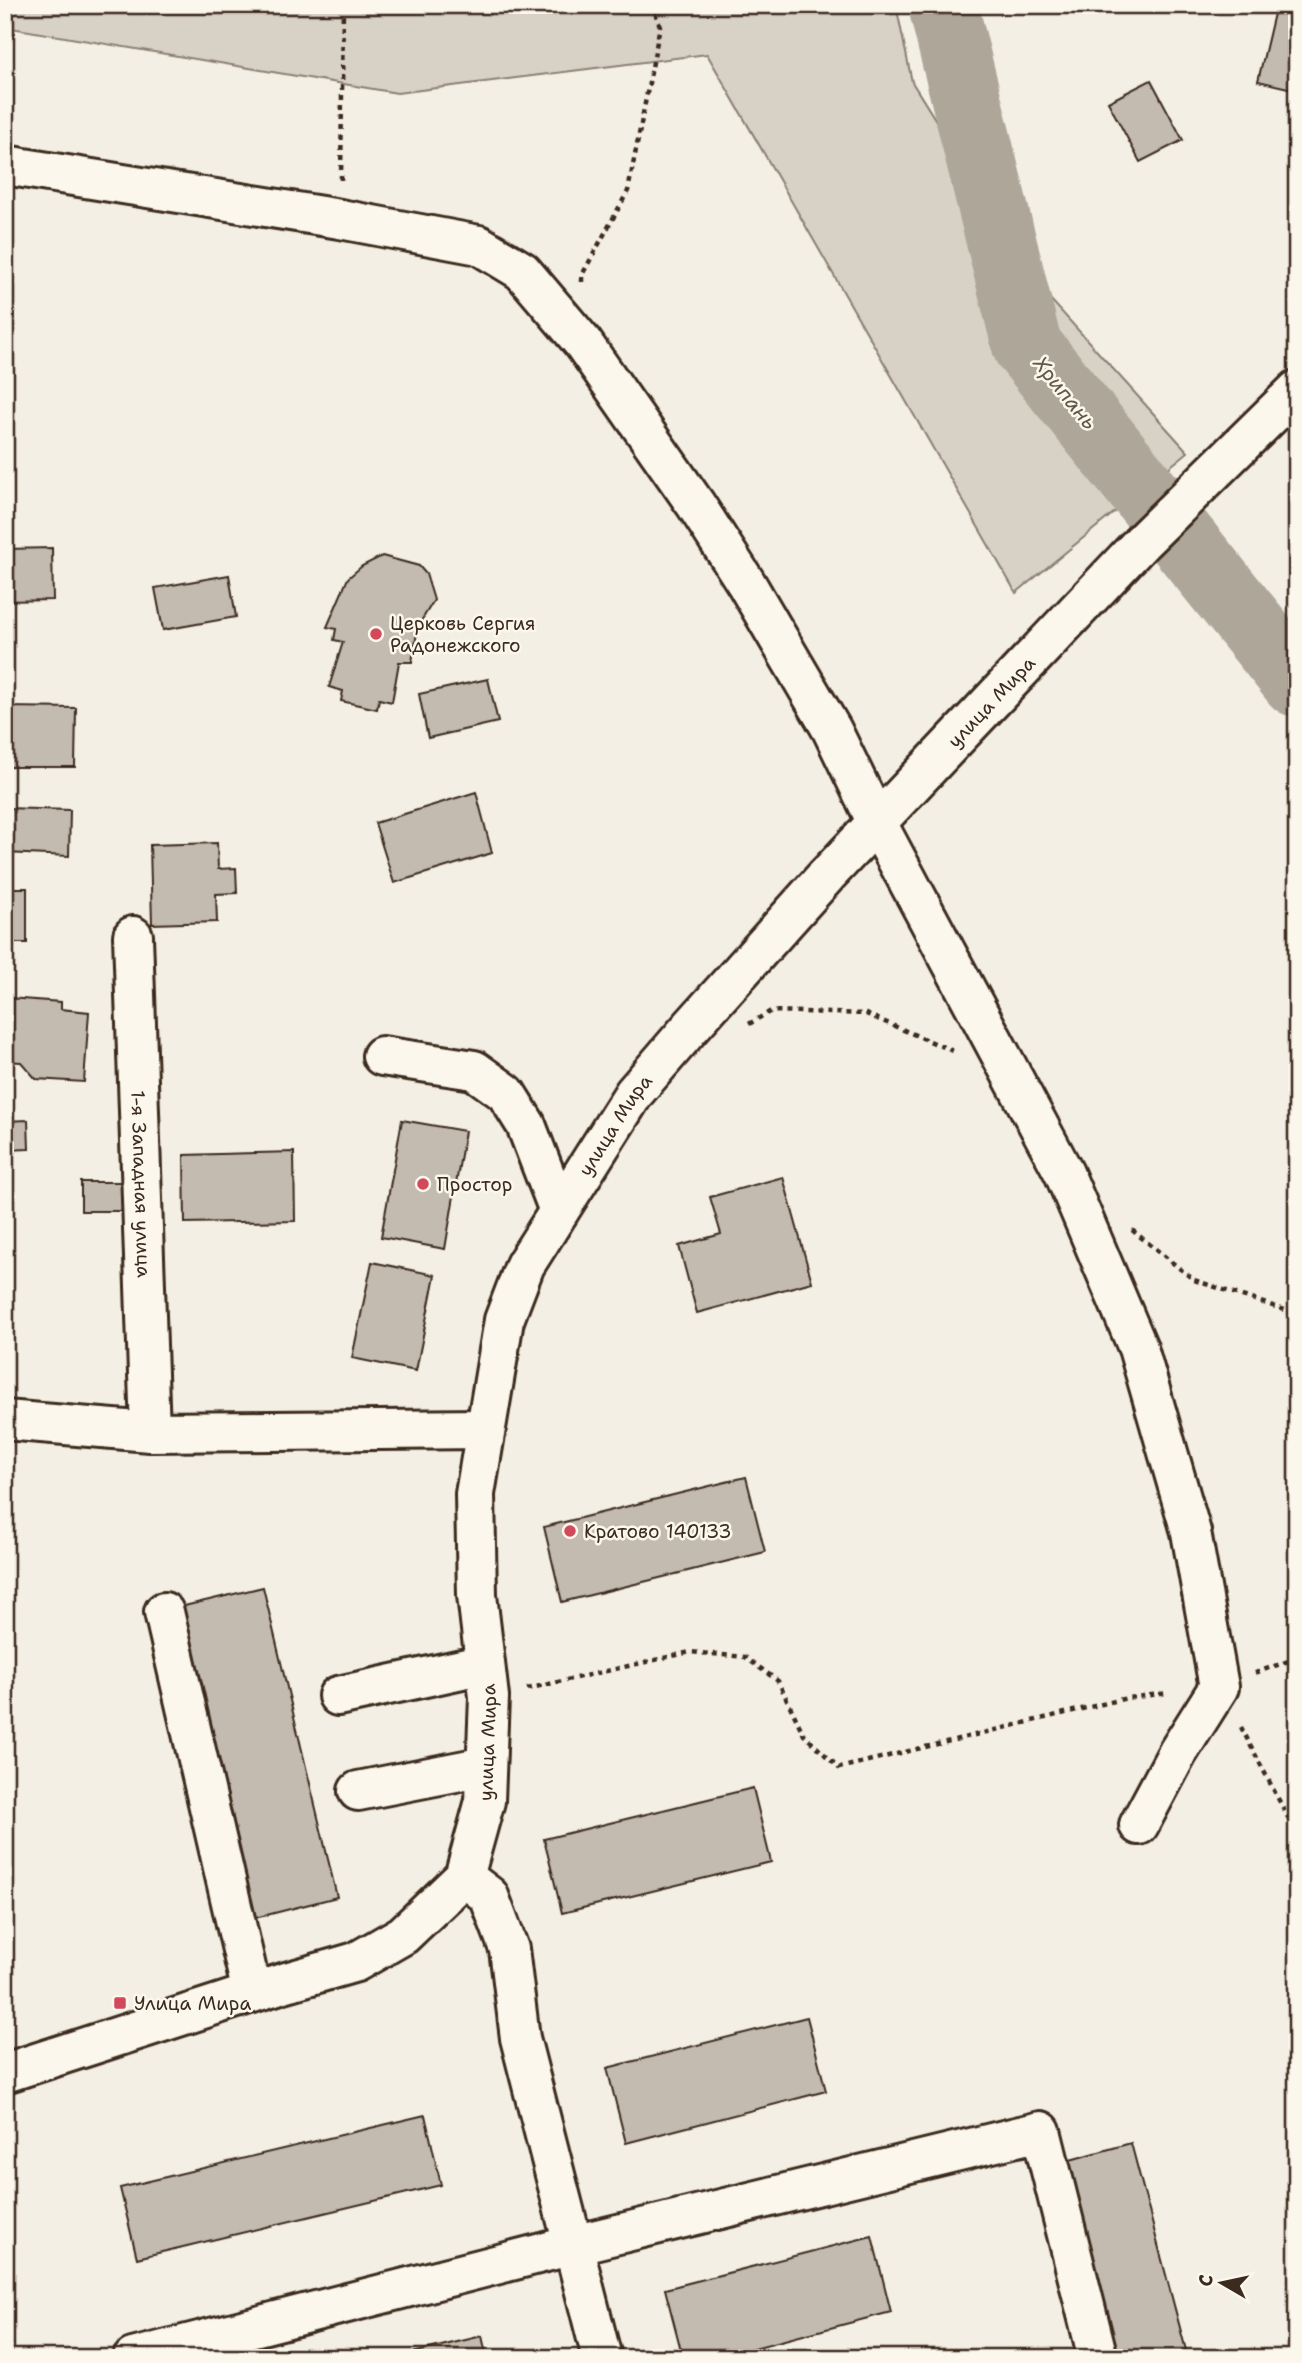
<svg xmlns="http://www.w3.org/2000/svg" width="1302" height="2363" font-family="'Shantell Sans',sans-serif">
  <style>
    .green { fill: #d8d1c6; stroke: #8a7e72; stroke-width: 2 }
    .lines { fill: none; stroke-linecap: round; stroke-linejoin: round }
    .river { stroke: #afa69a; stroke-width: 70 }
    .building { fill: #c3bbb0; stroke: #3b2a1e; stroke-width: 2 }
    .minor-casing { stroke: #3b2a1e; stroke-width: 44 }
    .path { stroke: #3b2a1e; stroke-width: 4.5; stroke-dasharray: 5 5; stroke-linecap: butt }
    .minor { stroke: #fbf7ec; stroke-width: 38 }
    .poi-dot { fill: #d1495b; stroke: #fbf7ec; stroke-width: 2.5 }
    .labels { text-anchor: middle; stroke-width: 5; stroke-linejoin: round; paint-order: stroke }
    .poi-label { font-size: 19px; fill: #3b2a1e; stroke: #fbf7ec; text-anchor: start }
    .street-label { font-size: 19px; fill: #3b2a1e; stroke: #fbf7ec }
    .water-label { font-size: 21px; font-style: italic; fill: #645549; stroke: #fbf7ec }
  </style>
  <rect width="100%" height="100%" fill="#f3efe4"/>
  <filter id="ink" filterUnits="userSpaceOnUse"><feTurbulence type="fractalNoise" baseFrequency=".0143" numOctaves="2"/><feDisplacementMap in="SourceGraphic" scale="14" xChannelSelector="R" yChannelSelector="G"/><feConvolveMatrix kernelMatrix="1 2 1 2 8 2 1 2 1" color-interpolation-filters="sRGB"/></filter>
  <g filter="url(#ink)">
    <path class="green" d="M 5,5 L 896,5 L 912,82 L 1041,289 L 1188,452 L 1016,593 L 707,54 L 397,93 L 5,27 Z"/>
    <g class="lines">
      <path class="river" d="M 943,5 L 1027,346 L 1297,682"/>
    </g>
    <g class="building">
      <path d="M 1276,5 L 1297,5 L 1297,90 L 1258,81 Z"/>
      <path d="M 1151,80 L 1183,140 L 1140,162 L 1108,102 Z"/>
      <path d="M 52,548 L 53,600 L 5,601 L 5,549 Z"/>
      <path d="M 382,556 L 419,566 L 426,574 L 434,600 L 418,626 L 412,662 L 399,662 L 392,702 L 379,699 L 377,709 L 341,701 L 343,691 L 329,687 L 343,642 L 334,640 L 336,629 L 327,627 L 348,578 L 362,566 Z"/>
      <path d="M 229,575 L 236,617 L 163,630 L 155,588 Z"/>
      <path d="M 488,679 L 498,722 L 428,738 L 419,694 Z"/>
      <path d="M 7,707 L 76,708 L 75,767 L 6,767 Z"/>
      <path d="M 476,792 L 492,853 L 394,883 L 375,823 Z"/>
      <path d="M 5,808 L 70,810 L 69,856 L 5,853 Z"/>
      <path d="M 217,843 L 218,869 L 236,868 L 237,893 L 216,894 L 217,922 L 152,924 L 150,845 Z"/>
      <rect x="5" y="888" width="22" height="55"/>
      <path d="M 8,998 L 61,1002 L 61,1009 L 89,1012 L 84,1082 L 36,1079 L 21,1062 L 5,1061 Z"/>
      <path d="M 28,1120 L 29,1149 L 5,1150 L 5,1121 Z"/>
      <path d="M 402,1120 L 465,1131 L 445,1249 L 381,1237 Z"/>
      <path d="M 294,1152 L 295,1221 L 185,1223 L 184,1155 Z"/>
      <path d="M 783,1177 L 812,1282 L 697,1313 L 679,1246 L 721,1234 L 710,1197 Z"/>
      <rect x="81" y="1182" width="50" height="29"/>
      <rect x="5" y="1221" width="6" height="55"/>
      <path d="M 372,1262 L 435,1275 L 416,1371 L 352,1358 Z"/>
      <path d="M 746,1477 L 765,1552 L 562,1602 L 544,1527 Z"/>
      <path d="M 263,1587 L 337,1897 L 251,1919 L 176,1608 Z"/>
      <path d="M 753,1788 L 771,1862 L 562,1913 L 544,1839 Z"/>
      <path d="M 807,2017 L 826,2091 L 626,2143 L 607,2068 Z"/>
      <path d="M 425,2115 L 441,2185 L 137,2258 L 120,2188 Z"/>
      <path d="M 1131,2143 L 1188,2358 L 1116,2358 L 1063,2162 Z"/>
      <path d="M 872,2236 L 891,2312 L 716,2358 L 683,2358 L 665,2289 Z"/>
      <path d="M 5,2325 L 14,2358 L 5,2358 Z"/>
      <path d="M 482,2336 L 487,2358 L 392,2358 Z"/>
    </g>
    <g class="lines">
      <defs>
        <g id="minor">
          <path d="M 5,165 L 340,219 L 479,245 L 522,271 L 583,343 L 696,505 L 746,583 L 832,730 L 877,823 L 1064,1173 L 1138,1348 L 1191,1532 L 1219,1687 L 1178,1752 L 1139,1825"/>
          <path id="s1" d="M 133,936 L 150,1432"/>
          <path d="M 382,1056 L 474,1070 L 506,1093 L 526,1125 L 559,1211"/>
          <path d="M 5,1420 L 150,1432 L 485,1429"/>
          <path d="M 164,1612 L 252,1993"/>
          <path d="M 338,1696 L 485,1664"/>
          <path d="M 358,1791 L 486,1766"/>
          <path d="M 464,1877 L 489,1896 L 509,1949 L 520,2038 L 602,2358"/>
          <path id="s2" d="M 5,2073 L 283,1983 L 356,1962 L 403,1935 L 464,1877 L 485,1801 L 489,1697 L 477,1595 L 475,1494 L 504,1320 L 525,1265 L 634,1093 L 690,1028 L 827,875 L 1142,542 L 1297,390"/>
          <path d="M 133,2358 L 573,2245 L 1041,2131 L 1098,2358"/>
        </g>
      </defs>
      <use href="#minor" class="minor-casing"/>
      <g class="path">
        <path d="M 341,180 L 343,5"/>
        <path d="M 582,282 L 582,275 L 628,191 L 660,26 L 652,5"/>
        <path d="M 749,1024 L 771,1011 L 866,1014 L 953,1051"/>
        <path d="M 1132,1230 L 1194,1280 L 1297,1314"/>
        <path d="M 1255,1673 L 1297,1658"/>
        <path d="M 527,1689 L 690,1652 L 745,1657 L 778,1681 L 804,1735 L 839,1768 L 1127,1698 L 1169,1693"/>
        <path d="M 1241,1727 L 1297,1835"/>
      </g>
      <use href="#minor" class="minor"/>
    </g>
  </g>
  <g class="poi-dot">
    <circle cx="376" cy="634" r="7"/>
    <circle cx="423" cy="1184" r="7"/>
    <circle cx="570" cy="1531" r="7"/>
    <rect x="113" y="1996" width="14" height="14" rx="3.5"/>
  </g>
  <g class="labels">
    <g class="poi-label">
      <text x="390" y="630">Церковь Сергия<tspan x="390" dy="22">Радонежского</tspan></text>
      <text x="437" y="1191">Простор</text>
      <text x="584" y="1538">Кратово 140133</text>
      <text x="134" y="2010">Улица Мира</text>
    </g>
    <g class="street-label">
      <text dy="7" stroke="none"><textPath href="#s2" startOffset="1862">улица Мира</textPath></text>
      <text dy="7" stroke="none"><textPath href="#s2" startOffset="1295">улица Мира</textPath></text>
      <text dy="7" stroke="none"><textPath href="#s1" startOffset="248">1-я Западная улица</textPath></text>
      <text dy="7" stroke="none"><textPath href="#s2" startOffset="644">улица Мира</textPath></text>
    </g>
    <g class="water-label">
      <text transform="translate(1065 393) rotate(51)" y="7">Хрипань</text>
    </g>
  </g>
  <rect width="1302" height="2363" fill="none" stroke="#fbf7ec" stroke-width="28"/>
  <rect x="14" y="14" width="1274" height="2335" fill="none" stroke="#3b2a1e" stroke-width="2.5" filter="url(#ink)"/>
  <g transform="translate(1222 2283) rotate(279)" stroke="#fbf7ec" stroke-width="5" paint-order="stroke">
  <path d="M0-5L12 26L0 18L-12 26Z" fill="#3b2a1e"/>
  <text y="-10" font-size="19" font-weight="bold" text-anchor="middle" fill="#3b2a1e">С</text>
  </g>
</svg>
